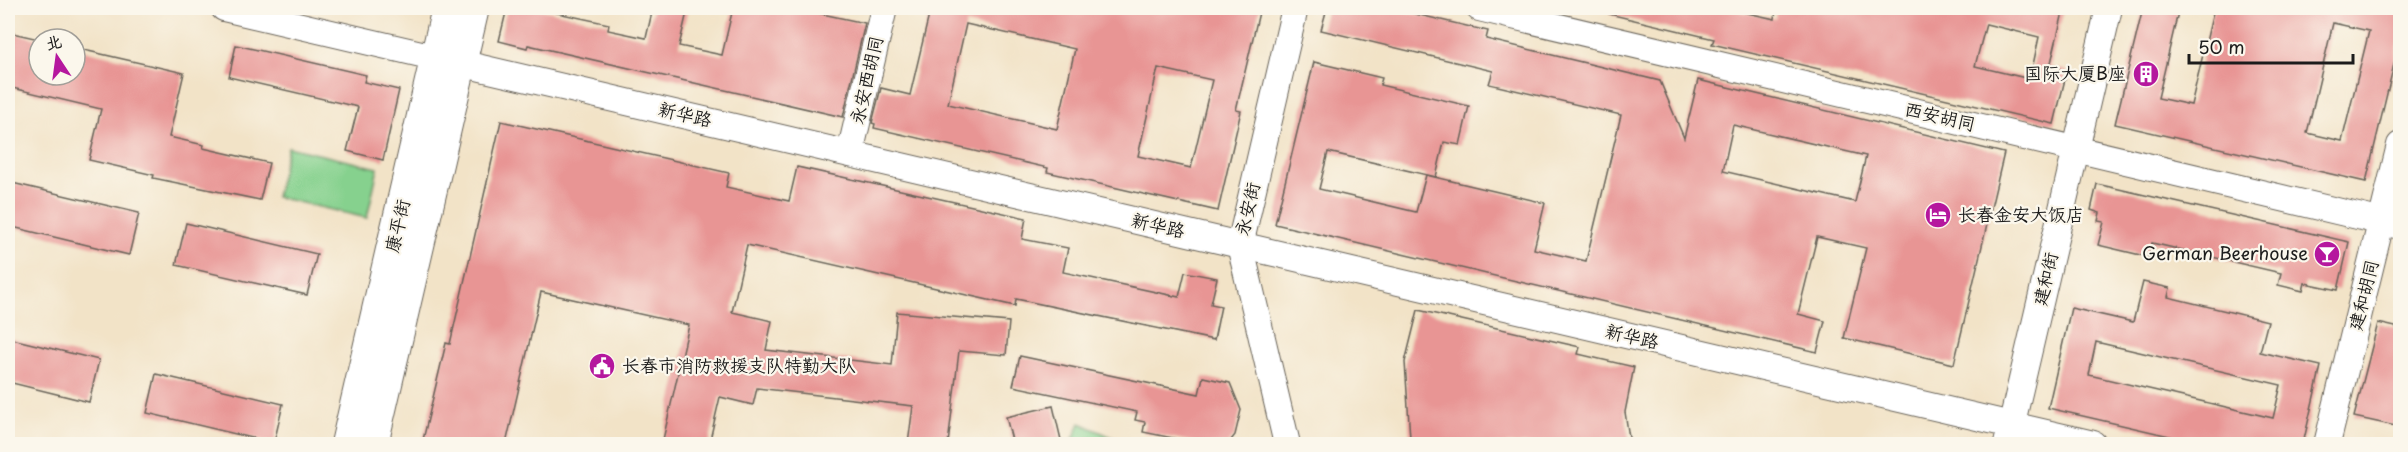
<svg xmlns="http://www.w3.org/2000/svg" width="2408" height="452" font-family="'Playpen Sans','LXGW WenKai TC',sans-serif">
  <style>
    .green { fill: #86d18e; stroke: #517655; stroke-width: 1.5 }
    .building { fill: #e89594; fill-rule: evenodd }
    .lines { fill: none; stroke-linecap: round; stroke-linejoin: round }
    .minor-casing { stroke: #676258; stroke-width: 28 }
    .major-casing { stroke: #676258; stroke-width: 34 }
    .minor { stroke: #fff; stroke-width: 26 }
    .major { stroke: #fff; stroke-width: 32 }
    .labels { text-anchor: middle; stroke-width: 4.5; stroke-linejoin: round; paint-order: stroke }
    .poi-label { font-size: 18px; fill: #1c1c1c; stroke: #fbf7ec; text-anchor: end }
    .street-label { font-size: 18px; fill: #1c1c1c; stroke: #fbf7ec }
  </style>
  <rect width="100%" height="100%" fill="#fbf7ec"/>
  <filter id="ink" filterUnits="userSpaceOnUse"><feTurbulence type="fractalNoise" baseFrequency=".0167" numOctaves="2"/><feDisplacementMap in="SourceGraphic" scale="12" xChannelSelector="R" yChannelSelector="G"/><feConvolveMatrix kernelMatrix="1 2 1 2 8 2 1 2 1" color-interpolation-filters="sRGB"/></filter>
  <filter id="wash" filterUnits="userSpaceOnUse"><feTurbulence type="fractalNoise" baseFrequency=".008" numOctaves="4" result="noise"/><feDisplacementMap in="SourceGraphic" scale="24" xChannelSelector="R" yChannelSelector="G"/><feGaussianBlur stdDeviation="1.35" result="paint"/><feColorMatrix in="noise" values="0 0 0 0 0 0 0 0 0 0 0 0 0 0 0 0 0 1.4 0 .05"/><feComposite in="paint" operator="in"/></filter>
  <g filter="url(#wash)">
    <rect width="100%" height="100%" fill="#f2e3c7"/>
    <g class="green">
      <path d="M 288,147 L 378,168 L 367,218 L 276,197 Z"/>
      <path d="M 1080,423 L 1125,443 L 1124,444 L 1071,444 Z"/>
    </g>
    <g id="blocks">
      <g class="building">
        <path d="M 507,8 L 534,8 L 609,24 L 608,30 L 646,38 L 653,8 L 688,8 L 679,46 L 722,55 L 733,8 L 794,8 L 865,23 L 843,117 L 528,45 L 527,48 L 499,41 Z"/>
        <path d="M 928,8 L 1260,8 L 1236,110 L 1241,111 L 1218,211 L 1047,172 L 1048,168 L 874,128 L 875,124 L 872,123 L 881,88 L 910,95 L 929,15 ZM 966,24 L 1075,49 L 1057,129 L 948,104 ZM 1158,68 L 1212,80 L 1191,168 L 1138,156 Z"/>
        <path d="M 1327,8 L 1390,8 L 1488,31 L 1486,39 L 1660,81 L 1684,138 L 1698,80 L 2004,153 L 1954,364 L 1844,338 L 1866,248 L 1817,237 L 1798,314 L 1825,321 L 1817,352 L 1275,224 L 1314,62 L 1382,78 L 1380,85 L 1469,106 L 1460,145 L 1444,142 L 1436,177 L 1328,152 L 1319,189 L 1416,212 L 1426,175 L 1545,203 L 1534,249 L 1586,261 L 1621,115 L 1489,84 L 1493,71 L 1321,30 ZM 1733,125 L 1866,156 L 1855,202 L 1723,171 Z"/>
        <path d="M 1610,8 L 1725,8 L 1775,19 L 1776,8 L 2064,8 L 2050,67 L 2067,71 L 2054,124 L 1712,44 L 1714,39 L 1609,14 ZM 1986,24 L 2039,37 L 2030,79 L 1975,66 Z"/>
        <path d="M 2143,8 L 2179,8 L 2158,98 L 2191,105 L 2214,8 L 2400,8 L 2400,39 L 2366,182 L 2115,124 ZM 2333,23 L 2369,31 L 2342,141 L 2307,133 Z"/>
        <path d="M 8,32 L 39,39 L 39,75 L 75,75 L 75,48 L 184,73 L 169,137 L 204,145 L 203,148 L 269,163 L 260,200 L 153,178 L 154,175 L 89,160 L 101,109 L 8,87 Z"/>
        <path d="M 236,45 L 366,75 L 364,82 L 399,90 L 383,160 L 347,151 L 358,107 L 229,77 Z"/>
        <path d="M 501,121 L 729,173 L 726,187 L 789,201 L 797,167 L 1026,218 L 1022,239 L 1068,248 L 1063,272 L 1179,297 L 1185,272 L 1217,278 L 1211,304 L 1221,306 L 1214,340 L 1016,299 L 1015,306 L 747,245 L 732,312 L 772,321 L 766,350 L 892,365 L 897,312 L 1009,322 L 1006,355 L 959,351 L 948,444 L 908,444 L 913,406 L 757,388 L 753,405 L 720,397 L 709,444 L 662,444 L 689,325 L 541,292 L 506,444 L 422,444 L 446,343 L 450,344 Z"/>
        <path d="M 8,182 L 139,213 L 129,255 L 8,226 Z"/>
        <path d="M 2097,184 L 2349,242 L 2338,290 L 2305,283 L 2303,291 L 2278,285 L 2281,273 L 2152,243 L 2149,257 L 2098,245 L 2104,222 L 2098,221 L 2100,213 L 2091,210 Z"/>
        <path d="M 186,223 L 317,254 L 307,295 L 176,265 Z"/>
        <path d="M 2143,282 L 2170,288 L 2168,297 L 2268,321 L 2260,352 L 2321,366 L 2303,444 L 2204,444 L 2048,408 L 2071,308 L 2133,322 ZM 2096,342 L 2281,385 L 2273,418 L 2089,375 Z"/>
        <path d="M 1418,310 L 1580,347 L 1578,354 L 1634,367 L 1625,412 L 1630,444 L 1416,444 L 1417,440 L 1410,438 L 1405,362 Z"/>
        <path d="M 2378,323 L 2400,328 L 2400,427 L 2354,417 Z"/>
        <path d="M 8,338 L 99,360 L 89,402 L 8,382 Z"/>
        <path d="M 1020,356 L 1199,394 L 1203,377 L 1230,383 L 1241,410 L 1235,435 L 1228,444 L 1202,444 L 1143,432 L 1145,422 L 1135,420 L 1137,412 L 1013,386 Z"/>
        <path d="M 156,374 L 283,404 L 274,443 L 147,413 Z"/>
        <path d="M 1053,406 L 1062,444 L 1013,444 L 1006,417 Z"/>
      </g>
    </g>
  </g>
  <g filter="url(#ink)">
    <use href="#blocks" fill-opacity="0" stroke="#676258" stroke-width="1.5"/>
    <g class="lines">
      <defs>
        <g id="minor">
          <path d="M 224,8 L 2093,444"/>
          <path d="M 1479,8 L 2400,226"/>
          <path d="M 850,153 L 884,8"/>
          <path d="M 1287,444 L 1240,245 L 1295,8"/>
          <path d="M 2007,444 L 2109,8"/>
          <path d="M 2327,444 L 2400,145"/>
        </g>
        <g id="major">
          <path d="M 347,444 L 448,8"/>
          <path d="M 372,444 L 473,8"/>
        </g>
      </defs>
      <use href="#minor" class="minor-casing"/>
      <use href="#major" class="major-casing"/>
      <use href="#minor" class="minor"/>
      <use href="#major" class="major"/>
    </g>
  </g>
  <defs>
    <symbol id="building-disc" viewBox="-11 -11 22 22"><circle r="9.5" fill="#b5179e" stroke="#fbf7ec"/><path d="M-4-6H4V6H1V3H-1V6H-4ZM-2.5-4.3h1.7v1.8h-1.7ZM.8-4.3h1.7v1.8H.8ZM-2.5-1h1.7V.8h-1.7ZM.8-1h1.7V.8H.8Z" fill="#fff"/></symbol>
    <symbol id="hotel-disc" viewBox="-11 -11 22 22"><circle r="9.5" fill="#b5179e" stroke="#fbf7ec"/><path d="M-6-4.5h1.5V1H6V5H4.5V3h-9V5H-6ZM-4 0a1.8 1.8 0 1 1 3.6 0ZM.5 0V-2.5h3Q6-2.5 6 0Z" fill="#fff"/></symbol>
    <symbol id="bar-disc" viewBox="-11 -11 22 22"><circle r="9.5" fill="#b5179e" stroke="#fbf7ec"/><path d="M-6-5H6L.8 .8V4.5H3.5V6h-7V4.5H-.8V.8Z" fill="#fff"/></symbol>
    <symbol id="civic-disc" viewBox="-11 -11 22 22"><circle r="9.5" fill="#b5179e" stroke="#fbf7ec"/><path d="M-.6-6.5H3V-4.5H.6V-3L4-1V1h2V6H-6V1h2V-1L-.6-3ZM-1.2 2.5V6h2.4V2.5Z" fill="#fff"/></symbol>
  </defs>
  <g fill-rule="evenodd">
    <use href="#building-disc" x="2131" y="59" width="30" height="30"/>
    <use href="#hotel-disc" x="1923" y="200" width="30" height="30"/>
    <use href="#bar-disc" x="2312" y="239" width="30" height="30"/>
    <use href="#civic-disc" x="587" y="351" width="30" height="30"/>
  </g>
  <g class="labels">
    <g class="poi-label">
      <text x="2126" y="80">国际大厦B座</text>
      <text x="1958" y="221" text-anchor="start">长春金安大饭店</text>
      <text x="2308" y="260">German Beerhouse</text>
      <text x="622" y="372" text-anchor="start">长春市消防救援支队特勤大队</text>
    </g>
    <g class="street-label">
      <text transform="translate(867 80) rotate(-77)" y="6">永安西胡同</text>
      <text transform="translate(685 115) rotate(13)" y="6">新华路</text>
      <text transform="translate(1940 117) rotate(13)" y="6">西安胡同</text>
      <text transform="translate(1248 209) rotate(-77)" y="6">永安街</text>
      <text transform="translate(398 226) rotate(-77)" y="6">康平街</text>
      <text transform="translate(1158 226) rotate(13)" y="6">新华路</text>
      <text transform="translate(2046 279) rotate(-77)" y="6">建和街</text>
      <text transform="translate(2364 295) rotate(-76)" y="6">建和胡同</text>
      <text transform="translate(1632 337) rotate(13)" y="6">新华路</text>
    </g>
  </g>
  <rect width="2408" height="452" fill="none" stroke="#fbf7ec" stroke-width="30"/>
  <g transform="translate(57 57) rotate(347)"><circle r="28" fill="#fbf7ec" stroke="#a29f99" stroke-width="1.5"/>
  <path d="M0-4.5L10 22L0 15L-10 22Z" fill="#b5179e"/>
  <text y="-9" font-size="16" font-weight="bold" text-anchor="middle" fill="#1c1c1c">北</text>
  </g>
  <path d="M2189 54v9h164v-9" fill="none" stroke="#1c1c1c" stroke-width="3"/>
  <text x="2198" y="54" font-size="18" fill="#1c1c1c" stroke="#fbf7ec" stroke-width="4.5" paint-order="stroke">50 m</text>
</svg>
